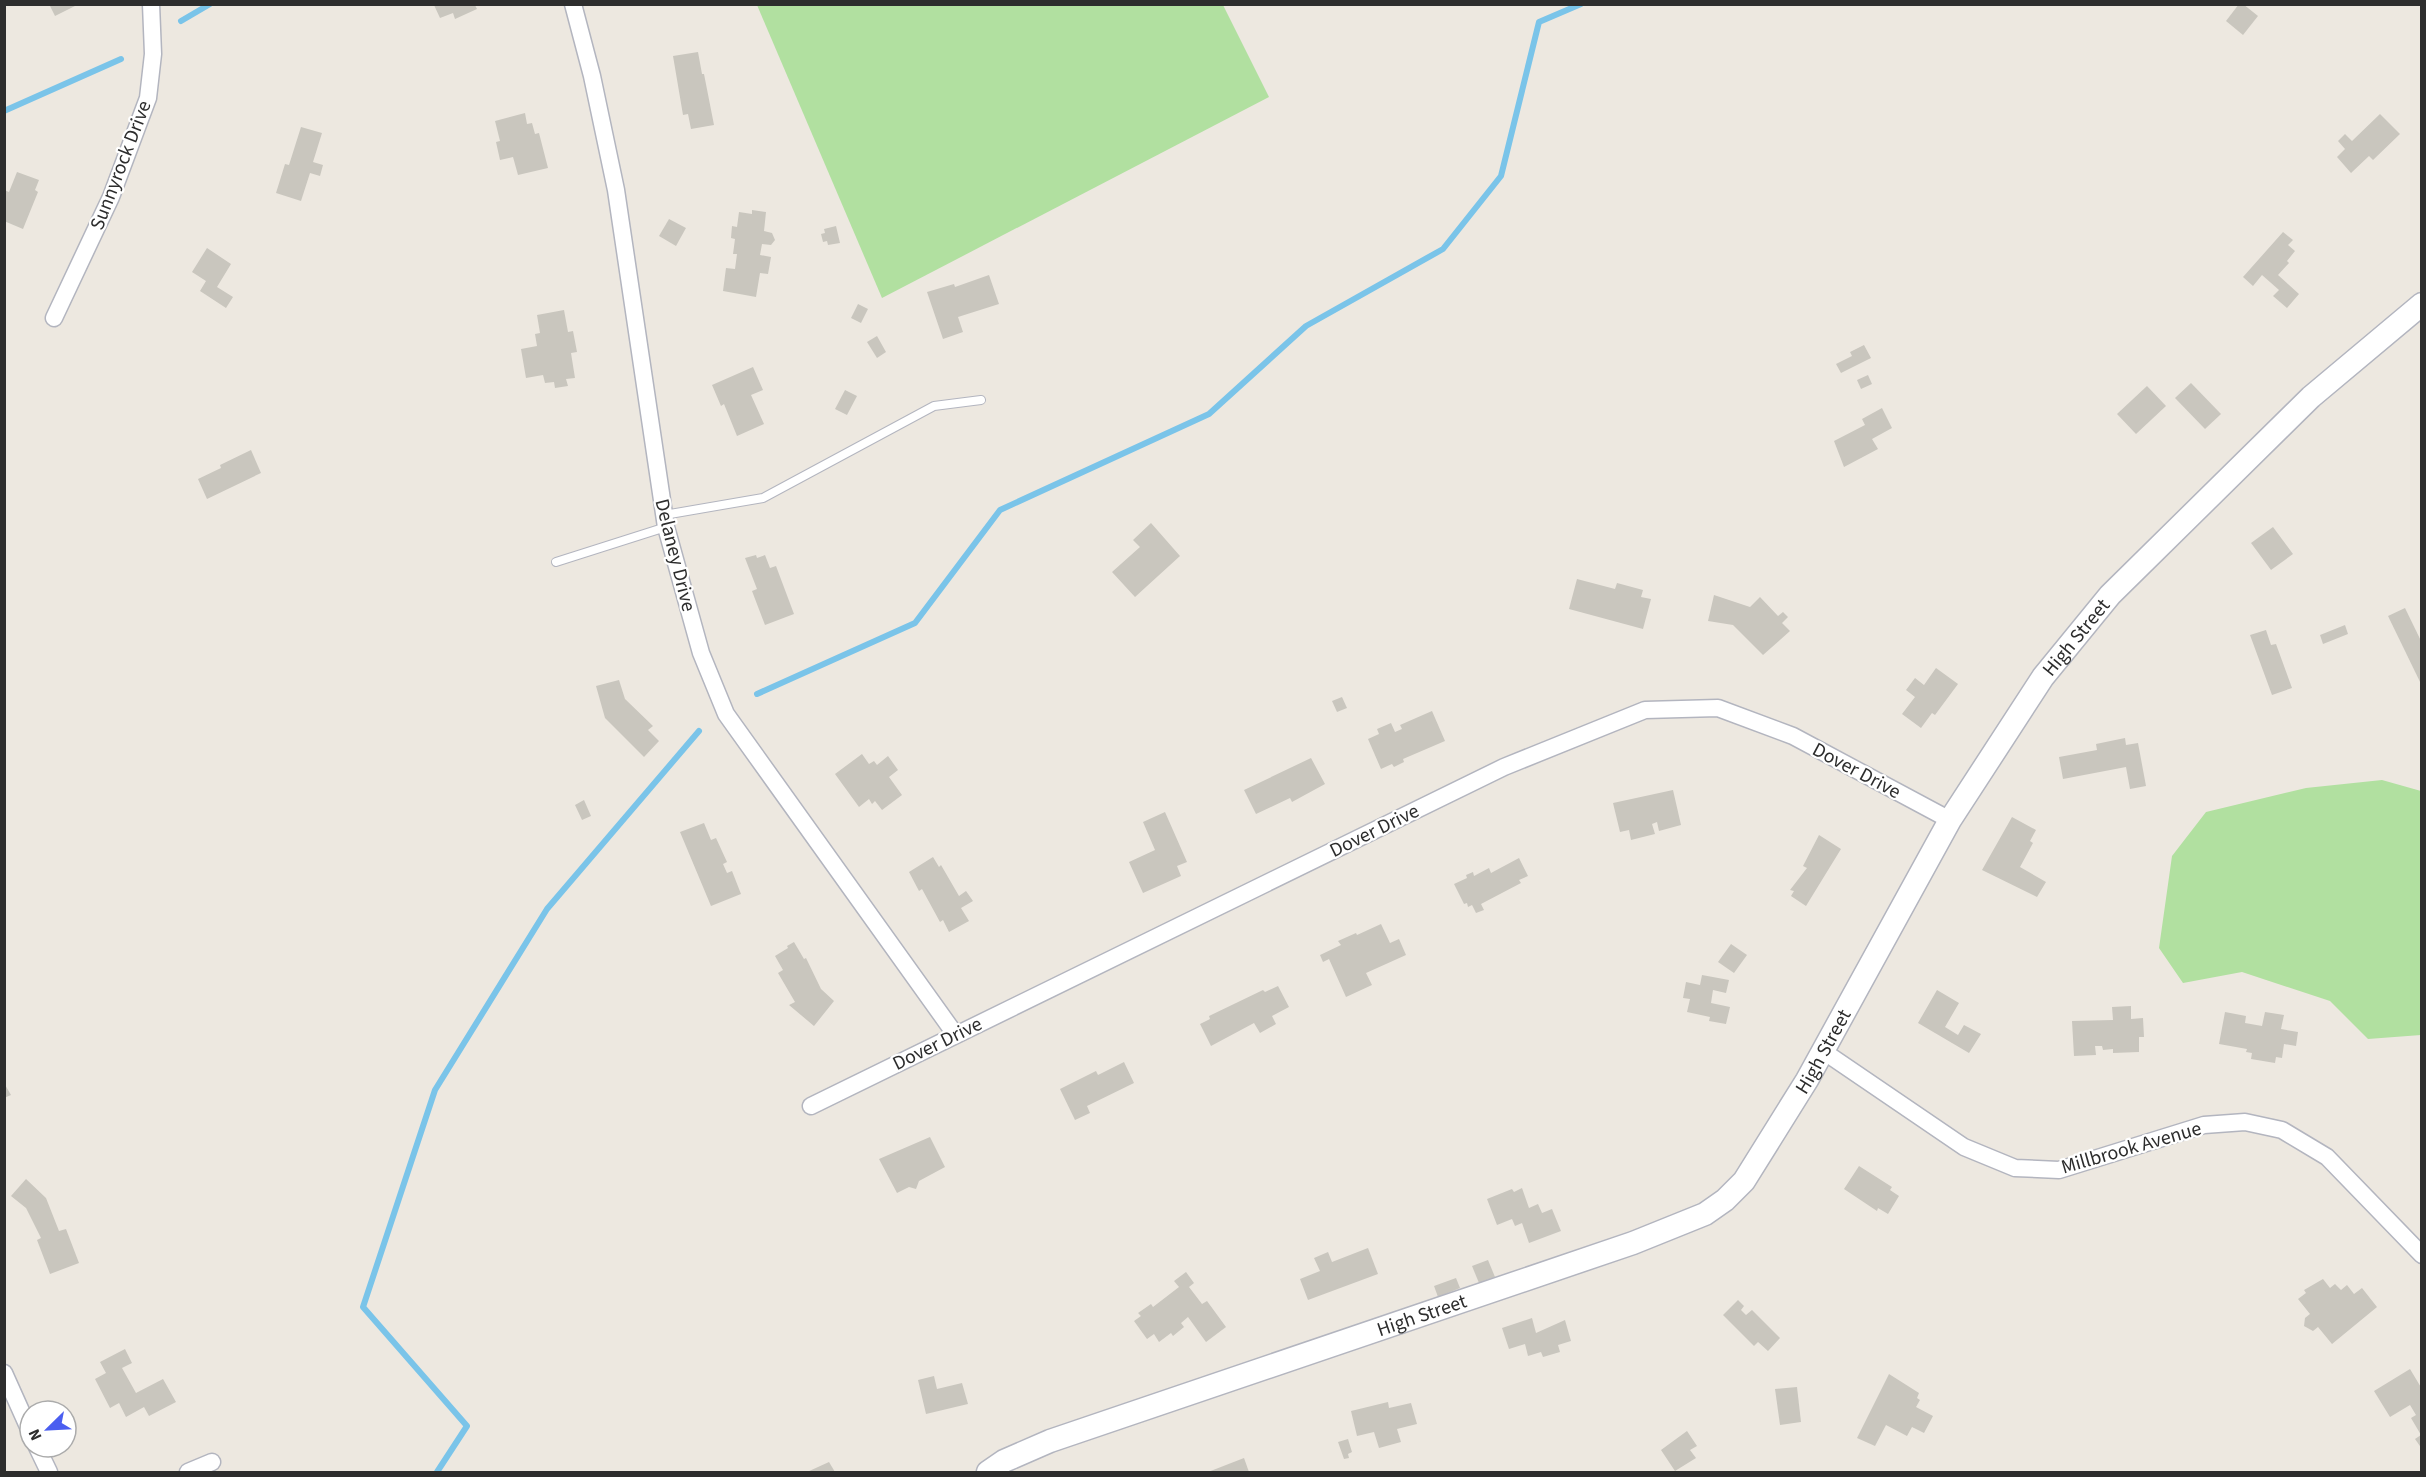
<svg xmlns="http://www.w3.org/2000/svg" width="2426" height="1477" font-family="'Source Sans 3',sans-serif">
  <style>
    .green { fill: #b1e0a0 }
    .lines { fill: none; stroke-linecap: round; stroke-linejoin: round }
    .stream { stroke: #7ac4e9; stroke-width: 6 }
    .building { fill: #c9c6be }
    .lane-casing { stroke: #b3b5bf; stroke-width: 10 }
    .street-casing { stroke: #b3b5bf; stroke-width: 19 }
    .secondary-casing { stroke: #b3b5bf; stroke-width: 25 }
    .lane { stroke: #fff; stroke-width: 8 }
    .street { stroke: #fff; stroke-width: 16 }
    .secondary { stroke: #fff; stroke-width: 22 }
    .labels { text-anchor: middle; stroke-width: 4.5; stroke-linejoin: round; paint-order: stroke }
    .street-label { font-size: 20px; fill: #2d2d2d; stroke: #fff }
  </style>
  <rect width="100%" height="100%" fill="#ede8e0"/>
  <g class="green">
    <path d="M 757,5 L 1223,5 L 1269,97 L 882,298 Z"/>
    <path d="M 2382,780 L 2421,791 L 2421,1035 L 2368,1039 L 2330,1001 L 2242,972 L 2183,983 L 2159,948 L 2172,856 L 2206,812 L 2306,788 Z"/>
  </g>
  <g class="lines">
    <g class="stream">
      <path d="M 181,21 L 210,4"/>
      <path d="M 4,111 L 121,59"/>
      <path d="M 757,694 L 915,623 L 1000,510 L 1209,414 L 1306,326 L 1443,249 L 1501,176 L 1539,22 L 1581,4"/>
      <path d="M 437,1472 L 467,1426 L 363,1307 L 435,1090 L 547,909 L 699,731"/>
    </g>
  </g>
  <g class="building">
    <path d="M 49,4 L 79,4 L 55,16 Z"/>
    <path d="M 2239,4 L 2243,4 L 2258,16 L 2243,35 L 2226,21 Z"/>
    <path d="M 434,5 L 475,5 L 477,9 L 455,19 L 453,13 L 440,18 Z"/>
    <path d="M 698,52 L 702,74 L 704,74 L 714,125 L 691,129 L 688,114 L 683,115 L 673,56 Z"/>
    <path d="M 525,113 L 527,124 L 532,123 L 535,134 L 539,133 L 548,168 L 518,175 L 513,157 L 500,160 L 496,142 L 500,141 L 495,121 Z"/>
    <path d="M 2380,114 L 2400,134 L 2373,160 L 2369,156 L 2351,173 L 2337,157 L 2345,149 L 2338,141 L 2345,134 L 2352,141 Z"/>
    <path d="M 301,127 L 322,133 L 313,162 L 323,165 L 320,176 L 310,173 L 301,201 L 276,193 L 285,164 L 289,165 Z"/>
    <path d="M 17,172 L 39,180 L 35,190 L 38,192 L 23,229 L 4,221 L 4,190 L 9,192 Z"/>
    <path d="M 752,210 L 766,212 L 764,231 L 772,233 L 775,240 L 771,245 L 762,244 L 760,255 L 771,257 L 768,274 L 760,273 L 756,297 L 723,291 L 726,268 L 735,269 L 737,254 L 733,254 L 735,239 L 731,238 L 732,226 L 737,227 L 739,212 L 752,214 Z"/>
    <path d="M 669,219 L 686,228 L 676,246 L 659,236 Z"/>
    <path d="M 836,226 L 840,243 L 828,245 L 827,241 L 823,242 L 821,234 L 825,233 L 824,229 Z"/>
    <path d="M 2283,232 L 2293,240 L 2288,245 L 2295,251 L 2287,261 L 2289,263 L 2278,275 L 2299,294 L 2287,308 L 2273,296 L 2279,290 L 2262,275 L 2253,286 L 2243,277 Z"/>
    <path d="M 207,248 L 231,264 L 217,287 L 233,297 L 226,308 L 200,291 L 206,281 L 192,272 Z"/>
    <path d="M 989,275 L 999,304 L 958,317 L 963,332 L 943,339 L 927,292 L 954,284 L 955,287 Z"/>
    <path d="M 858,304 L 868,309 L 861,323 L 851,318 Z"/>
    <path d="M 564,310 L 568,332 L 573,331 L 577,352 L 571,353 L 575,378 L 566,379 L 568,386 L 555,388 L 554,382 L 545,383 L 543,375 L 526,378 L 521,349 L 537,346 L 535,334 L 540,333 L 537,315 Z"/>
    <path d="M 877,336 L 886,352 L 877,358 L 867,342 Z"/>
    <path d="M 1864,345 L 1871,358 L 1841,373 L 1836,364 L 1852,356 L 1850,352 Z"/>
    <path d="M 753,367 L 763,390 L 751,395 L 764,424 L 737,436 L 724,404 L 721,406 L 712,385 Z"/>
    <path d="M 1868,375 L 1872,384 L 1861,389 L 1857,380 Z"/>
    <path d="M 2191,383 L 2221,414 L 2205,429 L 2175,398 Z"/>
    <path d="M 2147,386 L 2166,406 L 2136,434 L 2117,414 Z"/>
    <path d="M 845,390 L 857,396 L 847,415 L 835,409 Z"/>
    <path d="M 1882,408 L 1892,428 L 1872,439 L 1878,449 L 1844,467 L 1834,441 L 1865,425 L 1862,419 Z"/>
    <path d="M 251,450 L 261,473 L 207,499 L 198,479 L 221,468 L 220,465 Z"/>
    <path d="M 1151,523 L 1180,556 L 1135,597 L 1112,572 L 1140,547 L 1133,540 Z"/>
    <path d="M 2273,527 L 2293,554 L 2271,570 L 2251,543 Z"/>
    <path d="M 756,555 L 757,558 L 765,555 L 770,568 L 776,566 L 794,614 L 765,625 L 752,591 L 757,589 L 745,558 Z"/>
    <path d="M 1577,579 L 1615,589 L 1617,583 L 1643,590 L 1641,597 L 1651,599 L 1643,629 L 1569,609 Z"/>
    <path d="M 1714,595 L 1750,607 L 1760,597 L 1778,616 L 1783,612 L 1788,617 L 1782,623 L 1790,631 L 1763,655 L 1733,625 L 1708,621 Z"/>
    <path d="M 2405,608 L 2422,643 L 2422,686 L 2388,616 Z"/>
    <path d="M 2345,625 L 2348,634 L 2323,644 L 2320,635 Z"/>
    <path d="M 2266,630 L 2271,645 L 2276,644 L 2292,688 L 2272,695 L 2250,635 Z"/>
    <path d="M 1936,668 L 1958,684 L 1935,715 L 1932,713 L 1921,728 L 1902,714 L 1915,697 L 1906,690 L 1915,678 L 1924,685 Z"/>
    <path d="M 619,680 L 625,699 L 653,726 L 648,730 L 659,741 L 644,757 L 605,718 L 596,686 Z"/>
    <path d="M 1342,697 L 1347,708 L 1337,712 L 1332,701 Z"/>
    <path d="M 1432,711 L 1445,741 L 1403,759 L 1404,762 L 1394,767 L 1392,764 L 1381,769 L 1368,739 L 1379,734 L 1377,729 L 1391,723 L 1395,732 L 1402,729 L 1400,725 Z"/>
    <path d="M 2125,738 L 2126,745 L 2138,743 L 2146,786 L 2130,789 L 2126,767 L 2063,779 L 2059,757 L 2097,750 L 2096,744 Z"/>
    <path d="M 862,754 L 869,764 L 874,761 L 877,765 L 888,756 L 898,770 L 889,777 L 902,795 L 882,810 L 875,801 L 872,804 L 869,799 L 859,807 L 835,774 Z"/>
    <path d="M 1311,758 L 1325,784 L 1292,802 L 1290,798 L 1256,814 L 1244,790 Z"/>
    <path d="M 1673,790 L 1681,825 L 1659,831 L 1657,822 L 1652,824 L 1655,834 L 1631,840 L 1629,830 L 1620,832 L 1613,803 Z"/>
    <path d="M 584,800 L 591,816 L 582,820 L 575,805 Z"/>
    <path d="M 1165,812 L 1187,862 L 1177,866 L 1181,876 L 1143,893 L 1129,862 L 1155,850 L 1143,822 Z"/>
    <path d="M 2012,817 L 2036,830 L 2030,841 L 2033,843 L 2020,867 L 2046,882 L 2037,897 L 1982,870 Z"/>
    <path d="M 704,823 L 711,840 L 716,838 L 727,862 L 723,864 L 727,873 L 732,871 L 741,894 L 711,906 L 680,832 Z"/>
    <path d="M 1819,835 L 1841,849 L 1806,906 L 1791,896 L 1794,891 L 1790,890 L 1807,868 L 1803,866 Z"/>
    <path d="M 933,857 L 939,867 L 941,865 L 959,896 L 966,891 L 973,901 L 961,908 L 969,921 L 949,932 L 943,920 L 940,922 L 922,889 L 919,891 L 909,872 Z"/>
    <path d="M 1519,858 L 1528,876 L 1519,880 L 1521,883 L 1481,904 L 1484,910 L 1476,913 L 1472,905 L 1468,907 L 1467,903 L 1464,904 L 1454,884 L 1467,878 L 1466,875 L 1473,872 L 1474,876 L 1489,868 L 1491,873 Z"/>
    <path d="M 1381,924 L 1390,943 L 1399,939 L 1406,955 L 1366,973 L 1372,985 L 1346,997 L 1329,959 L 1323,962 L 1320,955 L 1341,945 L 1338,941 L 1356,933 L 1357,935 Z"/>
    <path d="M 794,942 L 804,959 L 806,958 L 821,989 L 834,1001 L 814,1026 L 789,1005 L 795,1002 L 778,973 L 783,970 L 775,956 L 788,948 L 787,946 Z"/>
    <path d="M 1731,944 L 1747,955 L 1734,973 L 1718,962 Z"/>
    <path d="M 1702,975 L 1729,980 L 1726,993 L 1713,990 L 1711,1003 L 1730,1007 L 1726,1024 L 1709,1021 L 1710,1017 L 1687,1012 L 1690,999 L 1683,998 L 1686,982 L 1700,985 Z"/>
    <path d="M 1278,986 L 1289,1007 L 1272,1016 L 1276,1024 L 1260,1033 L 1254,1023 L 1211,1046 L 1200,1024 L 1210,1019 L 1209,1016 L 1263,990 L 1265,992 Z"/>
    <path d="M 1937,990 L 1959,1003 L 1945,1027 L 1958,1035 L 1964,1025 L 1981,1034 L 1969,1053 L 1918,1023 Z"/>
    <path d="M 2131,1006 L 2131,1019 L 2143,1018 L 2144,1037 L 2139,1037 L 2139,1052 L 2113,1053 L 2113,1049 L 2103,1050 L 2102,1046 L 2095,1046 L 2096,1055 L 2074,1056 L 2072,1021 L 2113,1020 L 2112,1007 Z"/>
    <path d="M 2225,1012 L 2246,1016 L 2245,1023 L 2262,1026 L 2265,1012 L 2284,1015 L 2281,1029 L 2298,1032 L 2296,1046 L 2284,1044 L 2282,1058 L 2276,1057 L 2275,1063 L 2251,1059 L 2252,1053 L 2246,1052 L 2247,1049 L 2219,1044 Z"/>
    <path d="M 1124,1062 L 1134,1083 L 1087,1106 L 1090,1113 L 1075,1120 L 1060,1089 L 1096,1071 L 1098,1075 Z"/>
    <path d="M 4,1083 L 11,1095 L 4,1098 Z"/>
    <path d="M 930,1137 L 945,1167 L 919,1181 L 916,1189 L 909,1187 L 897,1193 L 879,1159 Z"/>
    <path d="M 1859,1166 L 1892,1187 L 1890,1190 L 1899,1196 L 1888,1214 L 1878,1208 L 1877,1211 L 1844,1189 Z"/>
    <path d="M 26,1179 L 46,1198 L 59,1231 L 66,1229 L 79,1263 L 50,1274 L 37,1240 L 41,1238 L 26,1208 L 11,1196 Z"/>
    <path d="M 1522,1188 L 1529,1208 L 1538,1204 L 1542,1213 L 1552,1209 L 1561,1231 L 1529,1243 L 1522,1223 L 1515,1226 L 1512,1219 L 1497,1225 L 1487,1199 L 1512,1189 L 1514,1192 Z"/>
    <path d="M 1368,1248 L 1378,1274 L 1308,1300 L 1300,1279 L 1320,1271 L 1314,1258 L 1328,1252 L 1332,1262 Z"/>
    <path d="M 1488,1260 L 1495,1277 L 1479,1283 L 1472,1266 Z"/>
    <path d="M 1186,1272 L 1194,1283 L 1189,1287 L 1202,1304 L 1207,1301 L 1226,1327 L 1206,1342 L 1188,1317 L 1181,1323 L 1184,1327 L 1173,1336 L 1171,1333 L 1159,1342 L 1154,1334 L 1147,1339 L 1134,1321 L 1141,1316 L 1138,1313 L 1151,1304 L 1153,1307 L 1179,1287 L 1174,1281 Z"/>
    <path d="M 1456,1278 L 1460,1288 L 1438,1297 L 1434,1286 Z"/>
    <path d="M 2323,1279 L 2330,1288 L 2335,1284 L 2341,1290 L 2347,1285 L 2354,1294 L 2362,1288 L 2377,1307 L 2332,1344 L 2318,1327 L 2313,1331 L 2304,1326 L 2305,1318 L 2310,1314 L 2298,1299 L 2306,1293 L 2304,1290 Z"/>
    <path d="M 1738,1300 L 1744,1306 L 1741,1310 L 1746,1315 L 1752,1310 L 1780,1338 L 1768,1351 L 1758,1342 L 1754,1346 L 1723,1315 Z"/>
    <path d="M 1532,1318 L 1536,1333 L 1565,1320 L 1571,1341 L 1558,1345 L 1560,1352 L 1543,1357 L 1541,1352 L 1528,1356 L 1525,1344 L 1509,1349 L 1502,1328 Z"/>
    <path d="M 125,1349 L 132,1363 L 122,1368 L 136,1393 L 163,1379 L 176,1402 L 149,1416 L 144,1407 L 126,1417 L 119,1403 L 110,1408 L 95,1379 L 106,1373 L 100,1362 Z"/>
    <path d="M 2410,1369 L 2422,1389 L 2422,1449 L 2415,1439 L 2421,1435 L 2411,1418 L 2416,1415 L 2410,1405 L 2390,1417 L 2374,1391 Z"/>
    <path d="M 1889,1374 L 1919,1393 L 1917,1398 L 1920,1400 L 1916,1407 L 1933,1416 L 1924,1433 L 1912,1427 L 1907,1436 L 1886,1425 L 1875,1446 L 1857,1438 Z"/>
    <path d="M 934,1376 L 937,1389 L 962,1383 L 968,1404 L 926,1414 L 918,1380 Z"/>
    <path d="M 1797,1387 L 1801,1422 L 1780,1425 L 1775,1389 Z"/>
    <path d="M 1388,1402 L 1389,1408 L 1411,1403 L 1417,1424 L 1397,1429 L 1401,1442 L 1379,1448 L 1374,1432 L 1357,1436 L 1351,1411 Z"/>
    <path d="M 1687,1431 L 1697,1446 L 1690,1450 L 1696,1458 L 1675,1471 L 1661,1450 Z"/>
    <path d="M 1348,1439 L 1352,1452 L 1348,1454 L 1349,1458 L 1344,1459 L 1338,1442 Z"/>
    <path d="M 1244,1458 L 1249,1472 L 1208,1472 Z"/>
    <path d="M 829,1462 L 835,1472 L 807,1472 Z"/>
  </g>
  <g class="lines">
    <defs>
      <g id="lane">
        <path d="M 664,515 L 763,498 L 934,406 L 981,400"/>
        <path d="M 556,562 L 666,527"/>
      </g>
      <g id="street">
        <path d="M 573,4 L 592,76 L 616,190 L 666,527 L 701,653 L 726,714 L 955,1034"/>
        <path d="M 54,318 L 111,197 L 148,98 L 153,54 L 151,4"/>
        <path d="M 1823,1051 L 1964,1147 L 2015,1168 L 2059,1170 L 2204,1125 L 2245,1122 L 2282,1130 L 2327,1157 L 2422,1255"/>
        <path d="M 811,1106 L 1504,767 L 1645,710 L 1718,708 L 1793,736 L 1950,820"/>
        <path d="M 4,1373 L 30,1431"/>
        <path d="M 37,1447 L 49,1472"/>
        <path d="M 188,1472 L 212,1462"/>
      </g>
      <g id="secondary">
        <path id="s1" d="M 988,1472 L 1004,1461 L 1050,1441 L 1633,1243 L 1705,1214 L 1725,1200 L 1744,1181 L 1807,1080 L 1950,820 L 2043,677 L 2110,595 L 2311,397 L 2422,304"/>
      </g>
    </defs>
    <use href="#lane" class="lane-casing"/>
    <use href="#street" class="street-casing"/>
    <use href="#secondary" class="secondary-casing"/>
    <use href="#lane" class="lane"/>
    <use href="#street" class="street"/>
    <use href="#secondary" class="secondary"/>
  </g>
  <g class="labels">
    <g class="street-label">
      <text transform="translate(120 165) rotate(-69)" y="7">Sunnyrock Drive</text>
      <text transform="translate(676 555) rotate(76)" y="7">Delaney Drive</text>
      <text dy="7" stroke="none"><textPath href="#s1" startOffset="1452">High Street</textPath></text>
      <text transform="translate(1857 770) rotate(28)" y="7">Dover Drive</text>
      <text transform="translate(1374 830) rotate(-26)" y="7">Dover Drive</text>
      <text transform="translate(937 1043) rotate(-26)" y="7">Dover Drive</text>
      <text dy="7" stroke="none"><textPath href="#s1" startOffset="966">High Street</textPath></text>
      <text transform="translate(2131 1147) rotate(-16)" y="7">Millbrook Avenue</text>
      <text dy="7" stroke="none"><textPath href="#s1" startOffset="462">High Street</textPath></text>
    </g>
  </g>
  <rect width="2426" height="1477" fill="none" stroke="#2d2d2d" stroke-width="12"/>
  <g transform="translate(48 1429) rotate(246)"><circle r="28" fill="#ffffff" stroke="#ababab" stroke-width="1.5"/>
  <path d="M0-4.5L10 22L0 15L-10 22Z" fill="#4a5ef0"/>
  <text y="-9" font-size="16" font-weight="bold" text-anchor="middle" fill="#2d2d2d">N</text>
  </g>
</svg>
